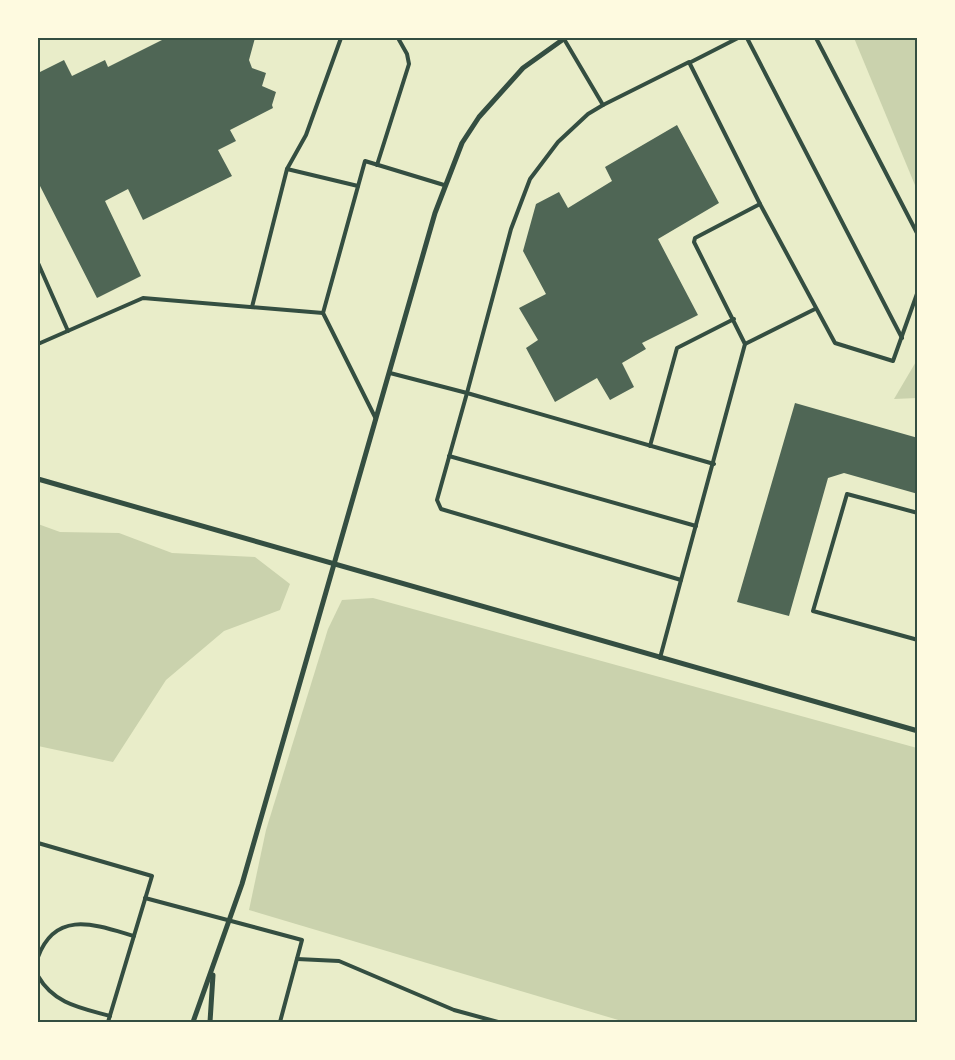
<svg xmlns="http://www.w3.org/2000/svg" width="955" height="1060" font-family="Karla,sans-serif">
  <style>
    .green { fill: #cad2ad }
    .building { fill: #4f6655 }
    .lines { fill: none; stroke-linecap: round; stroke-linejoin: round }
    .service { stroke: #344e41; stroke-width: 4 }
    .minor { stroke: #344e41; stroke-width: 5 }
    .neatline { fill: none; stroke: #344e41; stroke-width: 2 }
  </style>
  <rect width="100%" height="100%" fill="#e9edc9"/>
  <g class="green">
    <path d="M 854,38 L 917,38 L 917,190 Z"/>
    <path d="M 917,360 L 917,398 L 894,399 Z"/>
    <path d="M 38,524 L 60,532 L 119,533 L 172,553 L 255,557 L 290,584 L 280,610 L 224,631 L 166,680 L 113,762 L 38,746 Z"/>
    <path d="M 373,598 L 917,748 L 917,1022 L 625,1022 L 249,910 L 266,830 L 328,629 L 342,600 Z"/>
  </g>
  <g class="building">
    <path d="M 166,38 L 255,38 L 249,60 L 252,68 L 266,73 L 262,86 L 276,92 L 272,105 L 273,108 L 230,130 L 236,141 L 218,150 L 232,176 L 143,220 L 128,189 L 105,201 L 141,276 L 97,298 L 38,182 L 38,73 L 64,60 L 72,76 L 105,60 L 108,67 Z"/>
    <path d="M 677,125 L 719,203 L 658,239 L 698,315 L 642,343 L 646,349 L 622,363 L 634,387 L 610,400 L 597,378 L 555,402 L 526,348 L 538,340 L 519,308 L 546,294 L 523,251 L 536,204 L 559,192 L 568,208 L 612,181 L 605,167 Z"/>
    <path d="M 795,403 L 918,438 L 918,494 L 844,473 L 828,478 L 789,616 L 737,602 Z"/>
  </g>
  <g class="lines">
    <g class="service">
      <path d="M 747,38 L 902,338"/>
      <path d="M 816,38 L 918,235"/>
      <path d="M 564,39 L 603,105 L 689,62 L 760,204 L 695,238 L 694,242 L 745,344 L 681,580"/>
      <path d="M 689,63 L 738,38"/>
      <path d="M 603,105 L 588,114 L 558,142 L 530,179 L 511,229 L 467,393 L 714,464"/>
      <path d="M 377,165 L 409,64 L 407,54 L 398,38"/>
      <path d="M 287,169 L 358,186"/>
      <path d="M 760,204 L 835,343 L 893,361 L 918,291"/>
      <path d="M 38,263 L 68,331"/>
      <path d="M 252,307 L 287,169 L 306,135 L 341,38"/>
      <path d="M 38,344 L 143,298 L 323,313"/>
      <path d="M 745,344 L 815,309"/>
      <path d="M 390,373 L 467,393 L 437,500 L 441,509 L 681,580 L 660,658"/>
      <path d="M 376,419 L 323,313 L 365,161 L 444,185"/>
      <path d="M 650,446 L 677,348 L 734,319"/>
      <path d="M 449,456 L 696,526"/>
      <path d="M 918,513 L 847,494 L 813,611 L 918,640"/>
      <path d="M 38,843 L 152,876 L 108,1022"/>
      <path d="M 145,898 L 302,940 L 280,1022"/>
      <path d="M 38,957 C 56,909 96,925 134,936"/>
      <path d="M 297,959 L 339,961 L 454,1010 L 498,1022"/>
      <path d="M 38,976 C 54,1004 81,1008 110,1016"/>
    </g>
    <g class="minor">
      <path d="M 38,479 L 918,731"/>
      <path d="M 193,1022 L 242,884 L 435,213 L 462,143 L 479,117 L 523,68 L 565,38"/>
      <path d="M 210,1022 L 213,975"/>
    </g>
  </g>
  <rect width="955" height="1060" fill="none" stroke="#fefae0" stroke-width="78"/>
  <rect x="39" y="39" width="877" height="982" class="neatline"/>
</svg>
